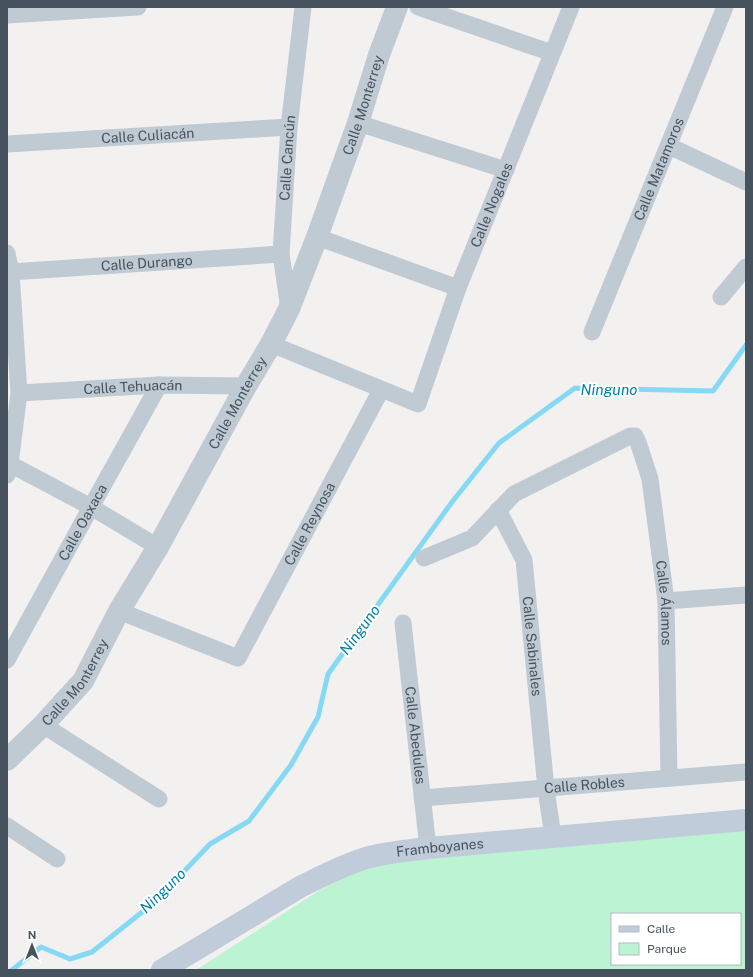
<svg xmlns="http://www.w3.org/2000/svg" width="753" height="977" font-family="'Public Sans',sans-serif">
  <style>
    .green { fill: #bbf3d3; fill-rule: evenodd }
    .lines { fill: none; stroke-linecap: round; stroke-linejoin: round }
    .stream { stroke: #85d9f4; stroke-width: 5 }
    .minor { stroke: #c0cad3; stroke-width: 17 }
    .tertiary { stroke: #c0cad3; stroke-width: 22 }
    .secondary { stroke: #c1ccda; stroke-width: 22 }
    .labels { text-anchor: middle; stroke-width: 4; stroke-linejoin: round; paint-order: stroke }
    .street-label { font-size: 14px; fill: #46535f; stroke: #fff }
    .water-label { font-size: 15px; font-style: italic; fill: #027fa8; stroke: #fff }
  </style>
  <rect width="100%" height="100%" fill="#f3f0f0"/>
  <path class="green" d="M 746,831 L 746,970 L 196,970 L 320,890 L 356,871 L 398,859 ZM 612,914 L 740,914 L 740,964 L 612,964 Z"/>
  <g class="lines">
    <path class="stream" d="M 12,970 L 41,947 L 70,959 L 92,952 L 156,901 L 210,844 L 249,821 L 291,765 L 318,717 L 328,674 L 452,502 L 499,443 L 575,388 L 713,391 L 746,345"/>
    <g class="minor">
      <path d="M 418,7 L 552,53"/>
      <path d="M 7,15 L 138,7"/>
      <path d="M 358,123 L 506,170"/>
      <path id="s1" d="M 7,144 L 289,127"/>
      <path d="M 669,146 L 746,182"/>
      <path d="M 317,237 L 458,288"/>
      <path d="M 7,253 L 11,272 L 19,393 L 10,464 L 7,475"/>
      <path id="s2" d="M 11,272 L 281,254"/>
      <path d="M 721,297 L 746,267"/>
      <path id="s3" d="M 289,309 L 281,254 L 289,127 L 303,7"/>
      <path id="s4" d="M 592,332 L 725,7"/>
      <path id="s5" d="M 271,344 L 418,404 L 458,288 L 571,7"/>
      <path id="s6" d="M 19,393 L 159,385 L 246,386"/>
      <path d="M 10,464 L 91,507 L 158,547"/>
      <path id="s7" d="M 498,510 L 524,560 L 546,789 L 553,837"/>
      <path id="s8" d="M 424,558 L 472,538 L 514,494 L 630,436 L 635,436 L 638,442 L 650,479 L 666,601 L 669,778"/>
      <path d="M 666,601 L 746,595"/>
      <path id="s9" d="M 119,611 L 238,658 L 381,390"/>
      <path id="s10" d="M 403,623 L 428,848"/>
      <path id="s11" d="M 7,660 L 91,507 L 159,385"/>
      <path d="M 43,725 L 159,799"/>
      <path id="s12" d="M 422,798 L 746,772"/>
      <path d="M 7,826 L 57,859"/>
    </g>
    <path class="tertiary" id="s13" d="M 7,760 L 43,725 L 83,681 L 119,611 L 158,547 L 246,386 L 271,344 L 289,309 L 317,237 L 358,123 L 379,55 L 397,7"/>
    <path class="secondary" id="s14" d="M 162,970 L 300,887 C 320,877 341,866 363,859 C 384,852 406,851 428,848 L 746,820"/>
  </g>
  <g class="labels">
    <g class="street-label">
      <text dy="5" stroke="none"><textPath href="#s13" startOffset="752">Calle Monterrey</textPath></text>
      <text dy="5" stroke="none"><textPath href="#s1" startOffset="141">Calle Culiacán</textPath></text>
      <text dy="5" stroke="none"><textPath href="#s3" startOffset="152">Calle Cancún</textPath></text>
      <text dy="5" stroke="none"><textPath href="#s4" startOffset="176">Calle Matamoros</textPath></text>
      <text dy="5" stroke="none"><textPath href="#s5" startOffset="371">Calle Nogales</textPath></text>
      <text dy="5" stroke="none"><textPath href="#s2" startOffset="136">Calle Durango</textPath></text>
      <text dy="5" stroke="none"><textPath href="#s6" startOffset="114">Calle Tehuacán</textPath></text>
      <text dy="5" stroke="none"><textPath href="#s13" startOffset="428">Calle Monterrey</textPath></text>
      <text dy="5" stroke="none"><textPath href="#s11" startOffset="157">Calle Oaxaca</textPath></text>
      <text dy="5" stroke="none"><textPath href="#s9" startOffset="280">Calle Reynosa</textPath></text>
      <text dy="5" stroke="none"><textPath href="#s8" startOffset="418">Calle Álamos</textPath></text>
      <text dy="5" stroke="none"><textPath href="#s7" startOffset="143">Calle Sabinales</textPath></text>
      <text dy="5" stroke="none"><textPath href="#s13" startOffset="104">Calle Monterrey</textPath></text>
      <text dy="5" stroke="none"><textPath href="#s10" startOffset="113">Calle Abedules</textPath></text>
      <text dy="5" stroke="none"><textPath href="#s12" startOffset="163">Calle Robles</textPath></text>
      <text dy="5" stroke="none"><textPath href="#s14" startOffset="308">Framboyanes</textPath></text>
    </g>
    <g class="water-label">
      <text x="609" y="395">Ninguno</text>
      <text transform="translate(360 630) rotate(-54)" y="5">Ninguno</text>
      <text transform="translate(163 891) rotate(-44)" y="5">Ninguno</text>
    </g>
  </g>
  <rect width="753" height="977" fill="none" stroke="#46535f" stroke-width="16"/>
  <rect x="611" y="913" width="130" height="52" fill="#ffffff" stroke="#b5babf"/>
  <rect x="619" y="926" width="20" height="6" fill="#c1ccda" stroke="#b5babf"/>
  <text x="647" y="933" font-size="12" fill="#46535f">Calle</text>
  <rect x="619" y="943" width="20" height="12" fill="#bbf3d3" stroke="#b5babf"/>
  <text x="647" y="953" font-size="12" fill="#46535f">Parque</text>
  <g transform="translate(32 945)" stroke="#ffffff" stroke-width="3" paint-order="stroke">
  <path d="M0-3L7 15L0 10L-7 15Z" fill="#46535f"/>
  <text y="-6" font-size="11" font-weight="bold" text-anchor="middle" fill="#46535f">N</text>
  </g>
</svg>
